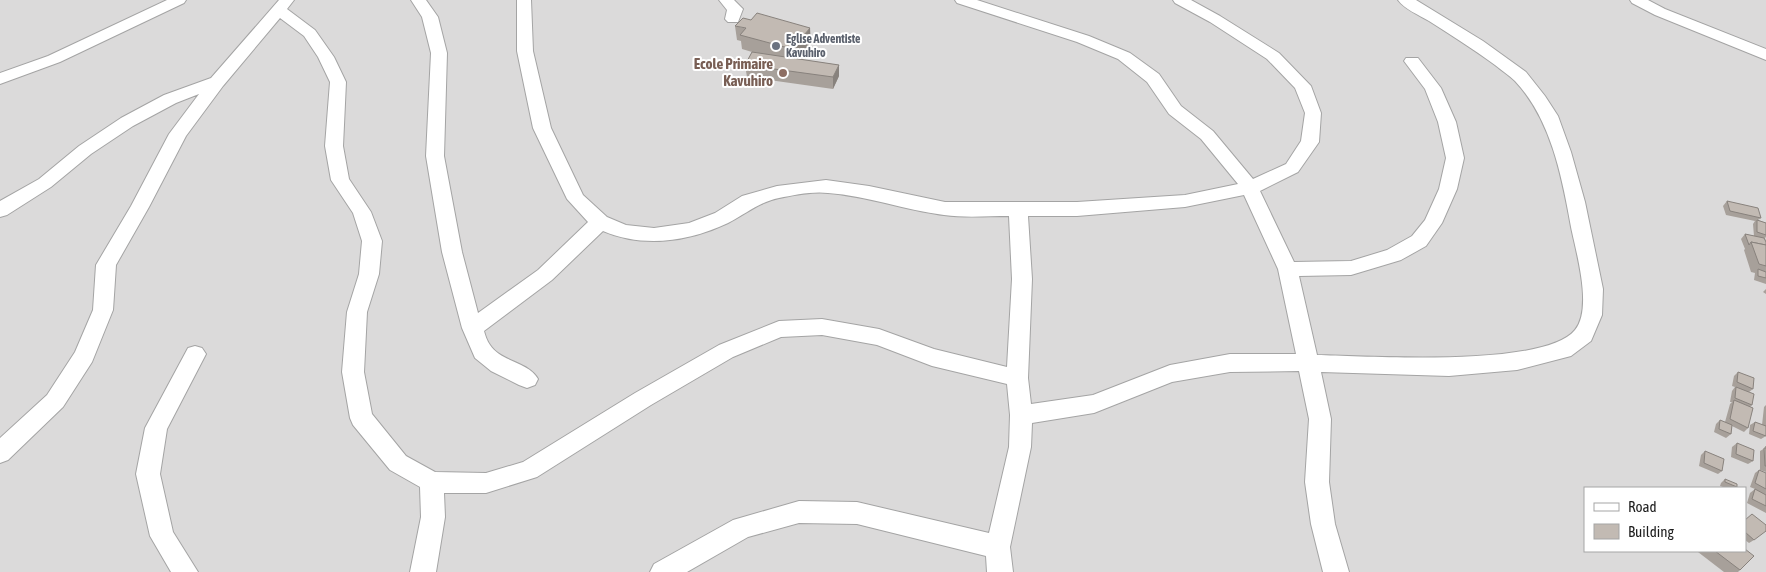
<svg xmlns="http://www.w3.org/2000/svg" width="1766" height="572" font-family="'Asap Condensed',sans-serif">
  <style>
    .residential { fill: #dbdada; fill-rule: evenodd }
    .lines { fill: none; stroke-linecap: round; stroke-linejoin: round }
    .minor-casing { stroke: #a4a4a4; stroke-width: 2 }
    .minor { fill: #fff; fill-rule: evenodd }
    .wall { fill: #a7a09a }
    .shaded-wall { fill: #88827d }
    .building { fill: #c2bab3; stroke: #88827d }
    .worship-dot { fill: #6b7280; stroke: #fff; stroke-width: 2 }
    .education-dot { fill: #8d6e63; stroke: #fff; stroke-width: 2 }
    .labels { text-anchor: middle; stroke-width: 4; stroke-linejoin: round; paint-order: stroke }
    .far-worship-label { font-size: 12px; font-weight: bold; fill: #5b616d; stroke: #fff; text-anchor: start }
    .education-label { font-size: 15px; font-weight: bold; fill: #785e54; stroke: #fff; text-anchor: end }
  </style>
  <rect width="100%" height="100%" fill="#eeeae3"/>
  <path class="residential" d="M 0,0 L 1766,0 L 1766,572 L 0,572 ZM 1585,488 L 1745,488 L 1745,551 L 1585,551 Z"/>
  <g class="lines">
    <defs>
      <g id="minor">
        <path d="M 167,0 L 186,0 L 184,3 L 60,62 L 0,84 L 0,73 L 48,56 Z"/>
        <path d="M 279,0 L 294,0 L 287,9 L 315,30 L 334,57 L 346,82 L 343,146 L 349,179 L 371,212 L 382,241 L 379,274 L 367,312 L 364,372 L 372,414 L 406,456 L 435,472 L 486,473 L 523,462 L 635,393 L 719,345 L 779,321 L 822,319 L 879,329 L 934,349 L 1007,367 L 1012,279 L 1009,216 C 988,216 965,218 944,215 C 905,210 868,196 828,193 C 813,191 794,195 779,198 C 759,202 746,214 728,223 C 688,242 643,248 603,231 L 552,280 L 484,331 C 485,335 487,341 490,345 C 501,362 529,362 538,379 L 535,385 L 527,388 L 519,385 L 491,371 L 475,358 L 462,328 L 442,252 L 426,156 L 431,53 L 422,17 L 411,0 L 426,0 L 438,17 L 447,53 L 444,156 L 462,252 L 478,313 L 538,270 L 588,222 L 567,199 L 533,128 L 517,51 L 517,0 L 531,0 L 533,51 L 551,128 L 583,195 L 607,217 L 626,225 L 654,228 L 689,223 L 715,213 L 742,196 L 777,186 L 826,180 L 869,186 L 945,202 L 1077,202 L 1185,195 L 1238,184 L 1201,139 L 1169,114 L 1147,82 L 1118,59 L 1077,42 L 957,3 L 955,0 L 977,0 L 1089,36 L 1130,53 L 1159,74 L 1181,106 L 1213,131 L 1253,179 L 1286,164 L 1301,141 L 1305,113 L 1295,88 L 1267,59 L 1210,22 L 1175,3 L 1173,0 L 1191,0 L 1220,16 L 1279,53 L 1311,86 L 1321,113 L 1319,142 L 1298,172 L 1260,191 L 1294,262 L 1351,261 L 1387,250 L 1412,236 L 1425,220 L 1439,189 L 1446,158 L 1438,122 L 1425,89 L 1404,61 L 1406,58 L 1418,58 L 1441,88 L 1456,122 L 1464,158 L 1457,189 L 1442,223 L 1426,246 L 1401,260 L 1351,275 L 1299,276 L 1317,355 C 1367,356 1544,368 1575,330 C 1593,308 1576,252 1571,227 C 1562,177 1551,119 1515,81 C 1509,75 1501,70 1495,65 C 1473,49 1451,35 1429,21 C 1419,15 1404,9 1398,0 L 1416,0 L 1483,41 L 1526,72 L 1545,96 L 1558,116 L 1571,152 L 1585,202 L 1603,289 L 1602,315 L 1591,341 L 1571,356 L 1517,370 L 1449,376 L 1321,372 L 1331,419 L 1329,482 L 1335,524 L 1349,572 L 1323,572 L 1311,524 L 1305,482 L 1309,419 L 1299,371 L 1230,372 L 1172,382 L 1094,413 L 1032,423 L 1031,447 L 1010,547 L 1013,572 L 987,572 L 986,556 L 857,524 L 799,523 L 748,537 L 687,572 L 650,572 L 654,564 L 733,520 L 799,501 L 857,502 L 989,533 L 1009,447 L 1010,415 L 1007,384 L 932,366 L 877,345 L 822,335 L 781,337 L 733,357 L 651,405 L 537,477 L 486,493 L 444,493 L 445,517 L 436,572 L 410,572 L 421,517 L 420,487 L 390,470 L 353,425 L 350,418 L 342,372 L 347,312 L 359,274 L 362,241 L 353,213 L 331,180 L 325,146 L 330,82 L 318,57 L 304,36 L 280,18 L 223,86 L 186,136 L 149,207 L 116,265 L 113,310 L 92,362 L 63,407 L 8,460 L 0,463 L 0,438 L 47,395 L 75,352 L 93,310 L 96,265 L 131,206 L 169,134 L 199,94 L 176,103 L 133,126 L 91,154 L 51,187 L 7,215 L 0,217 L 0,201 L 39,179 L 79,146 L 121,118 L 164,95 L 211,78 ZM 1244,195 L 1278,269 L 1296,354 L 1230,354 L 1170,365 L 1093,395 L 1031,404 L 1028,378 L 1032,279 L 1028,216 L 1077,216 L 1185,207 Z"/>
        <path d="M 719,0 L 734,0 L 743,9 L 738,22 L 728,22 L 725,19 L 727,10 Z"/>
        <path d="M 1630,0 L 1648,0 L 1665,9 L 1766,49 L 1766,60 L 1655,15 L 1632,3 Z"/>
        <path d="M 195,346 L 202,348 L 206,354 L 167,429 L 160,474 L 173,532 L 198,572 L 171,572 L 150,536 L 136,474 L 145,428 L 188,348 Z"/>
      </g>
    </defs>
    <use href="#minor" class="minor-casing"/>
    <use href="#minor" class="minor"/>
  </g>
  <g class="wall">
    <path d="M 735,26 L 811,43 L 798,59 L 839,65 L 839,76 L 833,89 L 747,77 L 745,65 L 752,52 L 742,49 L 741,41 L 737,40 Z"/>
    <path d="M 1727,201 L 1761,218 L 1758,220 L 1766,223 L 1766,237 L 1765,238 L 1766,242 L 1766,284 L 1754,280 L 1755,273 L 1751,272 L 1744,250 L 1745,249 L 1741,239 L 1745,234 L 1754,236 L 1753,224 L 1755,221 L 1726,215 L 1723,206 Z"/>
    <path d="M 1766,289 L 1766,294 L 1763,292 Z"/>
    <path d="M 1738,372 L 1753,389 L 1749,392 L 1752,405 L 1750,407 L 1748,428 L 1744,432 L 1732,426 L 1731,434 L 1726,438 L 1714,432 L 1716,424 L 1720,420 L 1725,422 L 1730,404 L 1732,402 L 1730,402 L 1732,391 L 1735,387 L 1732,386 L 1734,376 Z"/>
    <path d="M 1766,405 L 1766,436 L 1761,439 L 1749,434 L 1750,425 L 1755,422 L 1762,425 L 1764,407 Z"/>
    <path d="M 1737,443 L 1753,461 L 1748,464 L 1731,457 L 1732,447 Z"/>
    <path d="M 1765,446 L 1766,446 L 1766,472 L 1760,470 L 1760,451 L 1765,448 Z"/>
    <path d="M 1705,451 L 1722,471 L 1718,474 L 1699,466 L 1701,455 Z"/>
    <path d="M 1759,470 L 1766,473 L 1766,513 L 1747,503 L 1750,493 L 1755,489 L 1750,487 L 1755,473 Z"/>
    <path d="M 1725,479 L 1737,487 L 1736,488 L 1726,488 L 1720,486 L 1721,483 Z"/>
    <path d="M 1745,520 L 1754,540 L 1749,543 L 1745,540 Z"/>
    <path d="M 1700,551 L 1745,551 L 1740,570 L 1738,572 L 1724,572 L 1698,552 Z"/>
  </g>
  <g class="shaded-wall">
    <path d="M 810,28 L 811,43 L 793,64 L 792,49 Z"/>
    <path d="M 839,65 L 839,76 L 833,89 L 833,77 Z"/>
  </g>
  <g class="building">
    <path d="M 757,13 L 810,28 L 792,49 L 740,35 L 746,28 L 735,26 L 743,18 L 751,20 Z"/>
    <path d="M 752,52 L 839,65 L 833,77 L 745,65 Z"/>
    <path d="M 1727,201 L 1758,208 L 1761,218 L 1730,211 Z"/>
    <path d="M 1757,220 L 1766,223 L 1766,235 L 1757,232 Z"/>
    <path d="M 1745,234 L 1764,238 L 1766,242 L 1766,245 L 1751,242 L 1749,245 Z"/>
    <path d="M 1751,242 L 1766,245 L 1766,266 L 1759,264 Z"/>
    <path d="M 1758,269 L 1766,272 L 1766,278 L 1758,276 Z"/>
    <path d="M 1738,372 L 1754,378 L 1753,389 L 1737,382 Z"/>
    <path d="M 1736,387 L 1754,394 L 1752,405 L 1735,398 Z"/>
    <path d="M 1734,400 L 1753,408 L 1748,428 L 1730,419 Z"/>
    <path d="M 1720,420 L 1732,425 L 1731,434 L 1719,429 Z"/>
    <path d="M 1755,422 L 1766,426 L 1766,436 L 1753,431 Z"/>
    <path d="M 1737,443 L 1754,450 L 1753,461 L 1736,454 Z"/>
    <path d="M 1764,448 L 1766,448 L 1766,466 L 1765,466 Z"/>
    <path d="M 1705,451 L 1724,459 L 1722,471 L 1704,463 Z"/>
    <path d="M 1759,470 L 1766,473 L 1766,489 L 1755,483 Z"/>
    <path d="M 1725,479 L 1737,484 L 1737,487 L 1725,482 Z"/>
    <path d="M 1755,489 L 1766,495 L 1766,506 L 1752,499 Z"/>
    <path d="M 1752,514 L 1766,525 L 1766,531 L 1754,540 L 1745,532 L 1745,520 Z"/>
    <path d="M 1745,549 L 1754,556 L 1740,570 L 1715,551 L 1745,551 Z"/>
  </g>
  <circle class="worship-dot" cx="776" cy="46" r="5"/>
  <circle class="education-dot" cx="783" cy="73" r="5"/>
  <g class="labels">
    <g class="far-worship-label">
      <text x="786" y="43">Eglise Adventiste<tspan x="786" dy="14">Kavuhiro</tspan></text>
    </g>
    <g class="education-label">
      <text x="773" y="69">Ecole Primaire<tspan x="773" dy="17">Kavuhiro</tspan></text>
    </g>
  </g>
  <rect x="1584" y="487" width="162" height="65" fill="#ffffff" stroke="#a5a5a5"/>
  <rect x="1594" y="503" width="25" height="8" fill="#ffffff" stroke="#a5a5a5"/>
  <text x="1628" y="512" font-size="15" fill="#1d1d1d">Road</text>
  <rect x="1594" y="524" width="25" height="15" fill="#c2bab3" stroke="#a5a5a5"/>
  <text x="1628" y="537" font-size="15" fill="#1d1d1d">Building</text>
</svg>
